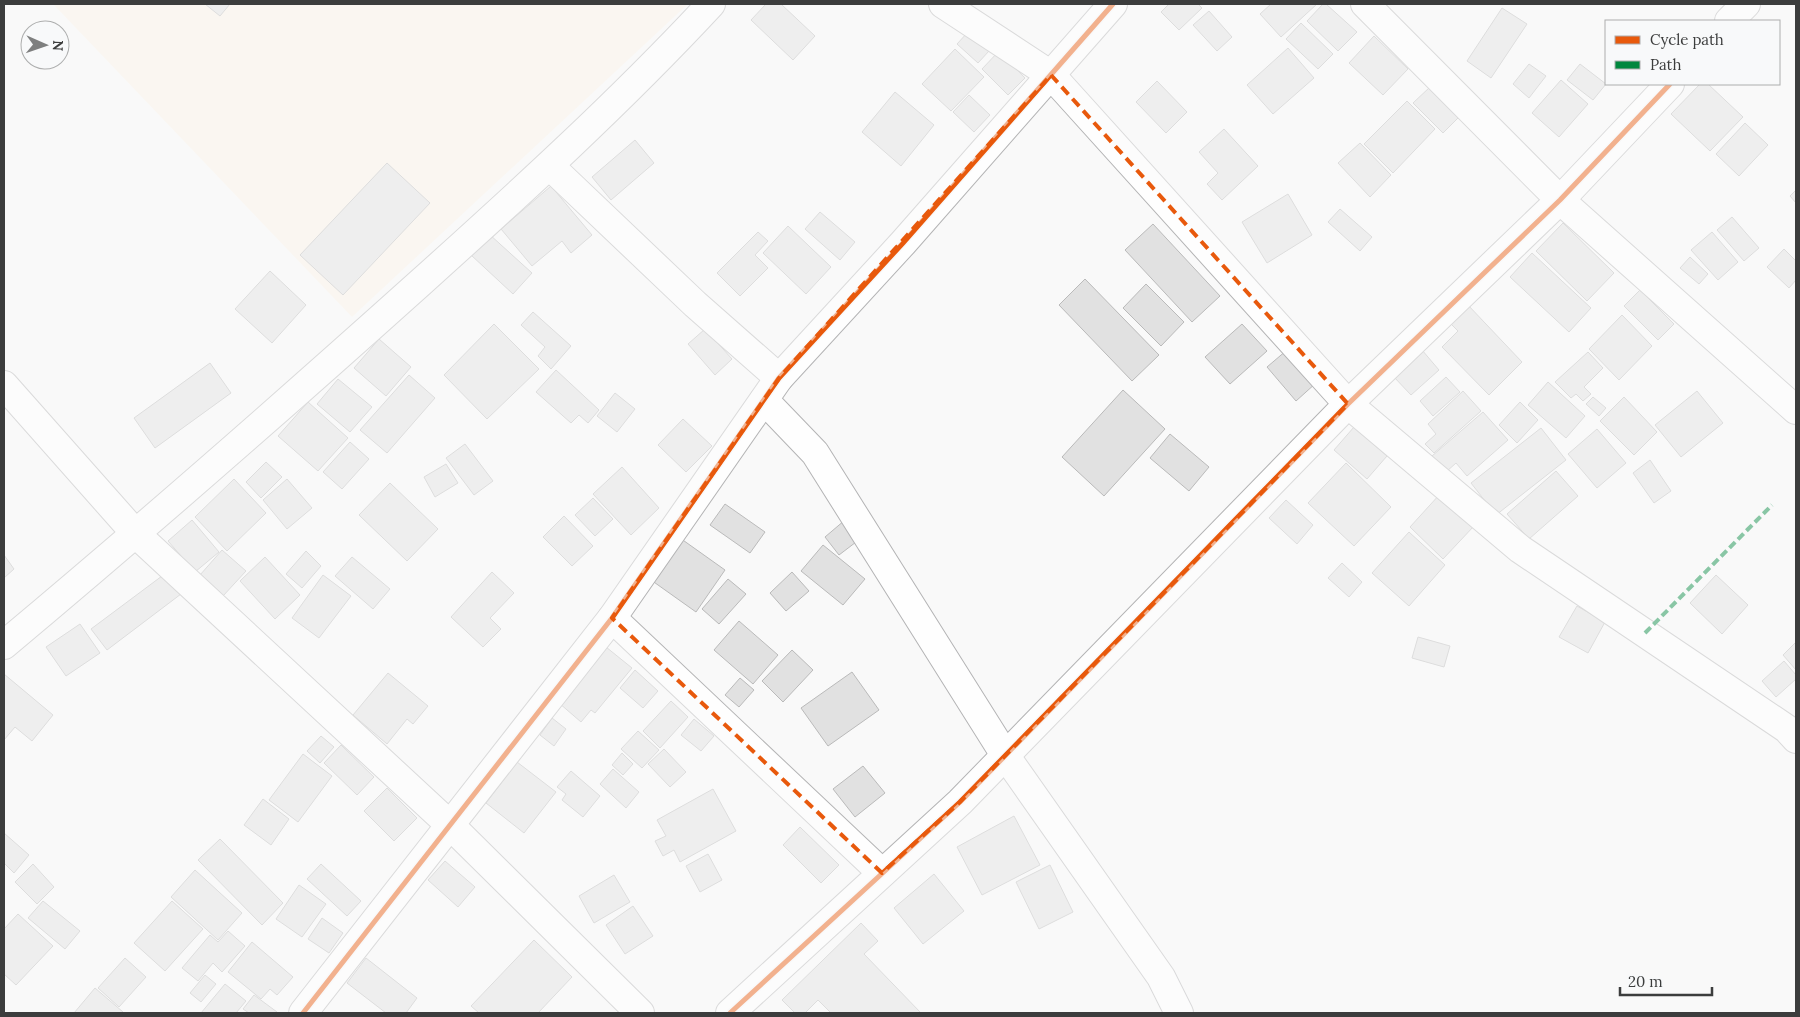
<svg xmlns="http://www.w3.org/2000/svg" width="1800" height="1017" font-family="Lora,serif">
  <style>
    .medical { fill: #faf2e7 }
    .building { fill: #e1e1e1; stroke: #bababa }
    .lines { fill: none; stroke-linecap: round; stroke-linejoin: round }
    .minor-casing { stroke: #b4b4b5; stroke-width: 30 }
    .minor { stroke: #fefefe; stroke-width: 28 }
    .quiet { stroke: #00873e; stroke-width: 4; stroke-dasharray: 8 4; stroke-linecap: butt }
    .cycleway-casing { stroke: #f8f9fa; stroke-width: 8 }
    .cycleway { stroke: #e8590c; stroke-width: 5 }
    .marked { fill: none; stroke: #e8590c; stroke-width: 4; stroke-dasharray: 10 6; stroke-linejoin: round }
  </style>
  <rect width="100%" height="100%" fill="#f9f9f9"/>
  <path class="medical" d="M 53,4 L 688,4 L 352,317 Z"/>
  <g class="building">
    <path d="M 205,4 L 230,4 L 220,16 Z"/>
    <path d="M 766,4 L 781,4 L 815,36 L 793,60 L 751,20 Z"/>
    <path d="M 1169,4 L 1198,4 L 1202,8 L 1179,30 L 1161,12 Z"/>
    <path d="M 1271,4 L 1317,4 L 1281,37 L 1260,14 Z"/>
    <path d="M 1323,4 L 1326,4 L 1357,32 L 1338,51 L 1307,21 Z"/>
    <path d="M 1502,8 L 1527,24 L 1491,78 L 1467,61 Z"/>
    <path d="M 1209,11 L 1232,37 L 1217,51 L 1193,25 Z"/>
    <path d="M 1301,23 L 1333,54 L 1318,69 L 1286,39 Z"/>
    <path d="M 968,32 L 989,51 L 978,63 L 957,44 Z"/>
    <path d="M 1374,36 L 1408,69 L 1383,95 L 1349,63 Z"/>
    <path d="M 1288,48 L 1314,78 L 1273,114 L 1247,85 Z"/>
    <path d="M 955,49 L 984,77 L 951,111 L 922,84 Z"/>
    <path d="M 999,51 L 1025,78 L 1008,95 L 982,69 Z"/>
    <path d="M 1529,64 L 1546,76 L 1529,98 L 1513,84 Z"/>
    <path d="M 1580,64 L 1606,84 L 1593,100 L 1567,80 Z"/>
    <path d="M 1561,80 L 1588,104 L 1559,137 L 1532,113 Z"/>
    <path d="M 1157,81 L 1187,112 L 1166,133 L 1136,102 Z"/>
    <path d="M 1700,84 L 1708,84 L 1743,117 L 1710,151 L 1671,114 Z"/>
    <path d="M 1430,87 L 1459,117 L 1443,133 L 1413,103 Z"/>
    <path d="M 895,92 L 934,125 L 901,166 L 862,132 Z"/>
    <path d="M 969,95 L 990,115 L 974,132 L 953,112 Z"/>
    <path d="M 1407,101 L 1435,129 L 1393,173 L 1364,144 Z"/>
    <path d="M 1745,123 L 1768,145 L 1739,176 L 1716,154 Z"/>
    <path d="M 1224,129 L 1258,166 L 1222,200 L 1207,184 L 1218,173 L 1199,152 Z"/>
    <path d="M 635,140 L 654,163 L 611,200 L 592,177 Z"/>
    <path d="M 1360,143 L 1391,175 L 1370,197 L 1338,163 Z"/>
    <path d="M 387,163 L 430,203 L 343,295 L 300,255 Z"/>
    <path d="M 551,186 L 592,235 L 571,253 L 562,241 L 532,266 L 501,229 Z"/>
    <path d="M 1796,190 L 1796,203 L 1790,196 Z"/>
    <path d="M 1288,194 L 1312,235 L 1267,263 L 1242,222 Z"/>
    <path d="M 1340,209 L 1372,237 L 1360,251 L 1328,222 Z"/>
    <path d="M 820,212 L 855,242 L 840,260 L 805,229 Z"/>
    <path d="M 1732,217 L 1759,248 L 1744,261 L 1717,230 Z"/>
    <path d="M 1563,223 L 1614,273 L 1587,301 L 1536,251 Z"/>
    <path d="M 1153,224 L 1220,296 L 1192,322 L 1125,250 Z"/>
    <path d="M 788,226 L 831,267 L 806,294 L 763,253 Z"/>
    <path d="M 758,232 L 768,241 L 755,255 L 768,268 L 740,296 L 717,273 Z"/>
    <path d="M 1712,232 L 1738,262 L 1718,280 L 1691,250 Z"/>
    <path d="M 489,234 L 532,273 L 513,294 L 471,255 Z"/>
    <path d="M 1784,249 L 1796,261 L 1796,280 L 1789,288 L 1767,267 Z"/>
    <path d="M 1532,253 L 1591,308 L 1569,332 L 1510,277 Z"/>
    <path d="M 1690,257 L 1708,274 L 1699,284 L 1680,268 Z"/>
    <path d="M 270,271 L 306,305 L 272,343 L 235,309 Z"/>
    <path d="M 1085,279 L 1159,355 L 1132,381 L 1059,305 Z"/>
    <path d="M 1146,284 L 1184,322 L 1161,346 L 1123,308 Z"/>
    <path d="M 1640,290 L 1674,324 L 1658,340 L 1624,306 Z"/>
    <path d="M 1467,304 L 1522,362 L 1489,395 L 1442,347 L 1458,331 L 1449,322 Z"/>
    <path d="M 533,312 L 571,346 L 551,369 L 538,356 L 545,347 L 521,325 Z"/>
    <path d="M 1622,315 L 1652,346 L 1619,380 L 1589,349 Z"/>
    <path d="M 494,324 L 539,369 L 487,419 L 444,375 Z"/>
    <path d="M 1242,324 L 1267,351 L 1230,384 L 1205,357 Z"/>
    <path d="M 705,329 L 732,359 L 715,375 L 688,344 Z"/>
    <path d="M 379,339 L 411,367 L 386,396 L 354,368 Z"/>
    <path d="M 1287,350 L 1316,383 L 1296,401 L 1267,367 Z"/>
    <path d="M 1422,350 L 1439,370 L 1411,395 L 1393,376 Z"/>
    <path d="M 1588,352 L 1603,368 L 1584,387 L 1591,394 L 1583,401 L 1576,394 L 1571,398 L 1555,382 Z"/>
    <path d="M 210,363 L 231,393 L 155,448 L 134,418 Z"/>
    <path d="M 556,370 L 599,410 L 588,423 L 579,415 L 571,423 L 536,392 Z"/>
    <path d="M 409,375 L 435,398 L 387,453 L 360,430 Z"/>
    <path d="M 1446,377 L 1460,392 L 1433,416 L 1420,401 Z"/>
    <path d="M 338,379 L 372,407 L 350,432 L 317,404 Z"/>
    <path d="M 1548,382 L 1585,416 L 1566,438 L 1528,405 Z"/>
    <path d="M 1123,390 L 1165,429 L 1104,496 L 1062,457 Z"/>
    <path d="M 1463,391 L 1481,411 L 1434,453 L 1425,444 L 1436,434 L 1428,424 Z"/>
    <path d="M 1697,391 L 1723,423 L 1681,457 L 1655,425 Z"/>
    <path d="M 615,393 L 635,409 L 617,432 L 597,416 Z"/>
    <path d="M 1593,397 L 1606,408 L 1599,416 L 1586,404 Z"/>
    <path d="M 1624,397 L 1657,432 L 1634,455 L 1600,421 Z"/>
    <path d="M 308,402 L 348,438 L 318,471 L 278,436 Z"/>
    <path d="M 1520,402 L 1538,420 L 1517,443 L 1499,425 Z"/>
    <path d="M 1483,412 L 1508,440 L 1467,476 L 1456,463 L 1446,472 L 1432,456 Z"/>
    <path d="M 683,419 L 712,446 L 686,472 L 658,445 Z"/>
    <path d="M 1354,427 L 1387,456 L 1367,479 L 1334,450 Z"/>
    <path d="M 1541,428 L 1566,460 L 1496,515 L 1471,483 Z"/>
    <path d="M 1597,429 L 1626,463 L 1597,488 L 1568,454 Z"/>
    <path d="M 1170,434 L 1209,467 L 1189,491 L 1150,458 Z"/>
    <path d="M 350,442 L 369,459 L 342,489 L 323,472 Z"/>
    <path d="M 465,444 L 493,481 L 474,495 L 446,458 Z"/>
    <path d="M 1650,460 L 1671,491 L 1654,503 L 1633,473 Z"/>
    <path d="M 266,462 L 282,477 L 261,498 L 246,482 Z"/>
    <path d="M 1346,463 L 1391,507 L 1354,546 L 1308,503 Z"/>
    <path d="M 446,464 L 458,483 L 435,497 L 424,477 Z"/>
    <path d="M 622,467 L 659,508 L 631,535 L 593,494 Z"/>
    <path d="M 1556,471 L 1578,496 L 1529,539 L 1507,514 Z"/>
    <path d="M 234,479 L 266,513 L 227,551 L 195,517 Z"/>
    <path d="M 287,479 L 312,508 L 287,529 L 263,500 Z"/>
    <path d="M 390,483 L 438,529 L 407,561 L 359,515 Z"/>
    <path d="M 1440,494 L 1474,526 L 1443,559 L 1410,527 Z"/>
    <path d="M 593,498 L 613,519 L 595,536 L 575,515 Z"/>
    <path d="M 1286,500 L 1313,525 L 1297,544 L 1269,518 Z"/>
    <path d="M 725,504 L 765,532 L 750,553 L 710,525 Z"/>
    <path d="M 564,516 L 593,546 L 572,566 L 543,537 Z"/>
    <path d="M 192,520 L 219,552 L 195,572 L 168,541 Z"/>
    <path d="M 845,520 L 860,539 L 839,555 L 825,537 Z"/>
    <path d="M 1409,532 L 1445,565 L 1409,606 L 1372,573 Z"/>
    <path d="M 680,538 L 725,570 L 696,612 L 651,580 Z"/>
    <path d="M 823,545 L 865,579 L 843,605 L 801,571 Z"/>
    <path d="M 222,550 L 246,571 L 223,596 L 200,575 Z"/>
    <path d="M 306,551 L 321,566 L 302,588 L 286,574 Z"/>
    <path d="M 4,555 L 14,569 L 4,578 Z"/>
    <path d="M 265,557 L 300,595 L 275,619 L 240,581 Z"/>
    <path d="M 352,557 L 390,589 L 373,609 L 335,576 Z"/>
    <path d="M 1342,563 L 1362,582 L 1349,597 L 1328,578 Z"/>
    <path d="M 492,572 L 514,593 L 490,618 L 501,629 L 483,647 L 451,617 Z"/>
    <path d="M 792,572 L 809,591 L 786,611 L 770,593 Z"/>
    <path d="M 166,573 L 181,594 L 107,650 L 91,629 Z"/>
    <path d="M 323,575 L 351,596 L 319,638 L 292,618 Z"/>
    <path d="M 1716,575 L 1748,605 L 1722,634 L 1690,603 Z"/>
    <path d="M 728,579 L 746,594 L 719,624 L 702,609 Z"/>
    <path d="M 1577,606 L 1605,622 L 1588,653 L 1559,637 Z"/>
    <path d="M 739,621 L 778,655 L 753,684 L 714,650 Z"/>
    <path d="M 80,624 L 100,653 L 66,676 L 46,647 Z"/>
    <path d="M 1418,637 L 1450,646 L 1444,667 L 1412,658 Z"/>
    <path d="M 1796,642 L 1796,670 L 1783,655 Z"/>
    <path d="M 606,647 L 632,668 L 595,713 L 591,710 L 581,722 L 559,703 Z"/>
    <path d="M 792,650 L 813,670 L 783,702 L 762,681 Z"/>
    <path d="M 1784,661 L 1796,675 L 1796,679 L 1776,697 L 1762,681 Z"/>
    <path d="M 635,670 L 658,691 L 643,708 L 620,688 Z"/>
    <path d="M 852,672 L 879,710 L 828,746 L 801,708 Z"/>
    <path d="M 388,673 L 428,706 L 413,724 L 407,719 L 387,744 L 353,715 Z"/>
    <path d="M 4,674 L 53,715 L 32,741 L 15,727 L 4,740 Z"/>
    <path d="M 740,678 L 754,690 L 739,707 L 725,695 Z"/>
    <path d="M 671,701 L 688,717 L 660,748 L 643,731 Z"/>
    <path d="M 552,718 L 566,729 L 554,746 L 540,735 Z"/>
    <path d="M 694,719 L 714,736 L 701,751 L 681,735 Z"/>
    <path d="M 638,731 L 659,750 L 642,768 L 621,749 Z"/>
    <path d="M 321,736 L 334,747 L 320,763 L 307,751 Z"/>
    <path d="M 341,745 L 374,777 L 357,795 L 324,763 Z"/>
    <path d="M 664,749 L 686,772 L 670,787 L 648,764 Z"/>
    <path d="M 622,753 L 633,764 L 623,775 L 612,765 Z"/>
    <path d="M 303,754 L 332,776 L 298,822 L 269,800 Z"/>
    <path d="M 517,762 L 556,792 L 524,833 L 486,803 Z"/>
    <path d="M 863,766 L 885,793 L 855,817 L 833,789 Z"/>
    <path d="M 613,769 L 639,792 L 626,808 L 600,784 Z"/>
    <path d="M 571,771 L 600,796 L 583,817 L 562,800 L 566,794 L 557,787 Z"/>
    <path d="M 387,788 L 417,818 L 394,841 L 364,811 Z"/>
    <path d="M 713,789 L 736,831 L 680,862 L 674,850 L 663,856 L 655,841 L 666,836 L 657,820 Z"/>
    <path d="M 263,799 L 289,819 L 271,845 L 244,825 Z"/>
    <path d="M 1014,816 L 1040,865 L 982,895 L 957,847 Z"/>
    <path d="M 800,827 L 839,865 L 821,883 L 783,845 Z"/>
    <path d="M 4,833 L 29,855 L 14,873 L 4,863 Z"/>
    <path d="M 220,839 L 283,903 L 262,925 L 198,860 Z"/>
    <path d="M 708,854 L 722,880 L 700,892 L 686,866 Z"/>
    <path d="M 445,861 L 475,887 L 458,907 L 428,880 Z"/>
    <path d="M 33,864 L 54,887 L 37,904 L 15,882 Z"/>
    <path d="M 321,864 L 361,901 L 347,916 L 307,879 Z"/>
    <path d="M 1050,865 L 1073,912 L 1039,929 L 1016,882 Z"/>
    <path d="M 195,870 L 242,913 L 218,940 L 171,897 Z"/>
    <path d="M 934,874 L 964,911 L 923,944 L 894,908 Z"/>
    <path d="M 614,875 L 630,902 L 594,923 L 579,896 Z"/>
    <path d="M 299,885 L 326,904 L 302,937 L 276,919 Z"/>
    <path d="M 43,901 L 80,931 L 65,949 L 28,918 Z"/>
    <path d="M 172,901 L 203,929 L 165,971 L 134,943 Z"/>
    <path d="M 633,906 L 653,936 L 625,954 L 606,925 Z"/>
    <path d="M 18,914 L 53,946 L 16,985 L 4,974 L 4,929 Z"/>
    <path d="M 322,918 L 343,933 L 329,953 L 308,939 Z"/>
    <path d="M 861,923 L 878,941 L 864,954 L 921,1013 L 831,1013 L 818,1000 L 805,1013 L 795,1013 L 782,1000 Z"/>
    <path d="M 228,931 L 245,946 L 222,972 L 213,963 L 198,981 L 182,968 L 210,935 L 218,942 Z"/>
    <path d="M 534,940 L 572,977 L 538,1013 L 479,1013 L 471,1006 Z"/>
    <path d="M 252,942 L 293,977 L 277,995 L 270,989 L 261,999 L 228,972 Z"/>
    <path d="M 125,958 L 146,977 L 119,1007 L 98,988 Z"/>
    <path d="M 366,958 L 417,998 L 406,1013 L 386,1013 L 347,983 Z"/>
    <path d="M 205,975 L 216,984 L 201,1002 L 190,993 Z"/>
    <path d="M 225,984 L 246,1001 L 236,1013 L 201,1013 Z"/>
    <path d="M 95,988 L 123,1012 L 122,1013 L 74,1013 Z"/>
    <path d="M 254,995 L 277,1012 L 276,1013 L 249,1013 L 243,1009 Z"/>
  </g>
  <g class="lines">
    <defs>
      <g id="minor">
        <path d="M 943,4 L 1051,75 L 1348,404 L 1520,549 L 1787,729 L 1796,739"/>
        <path d="M 1365,4 L 1560,200 L 1796,410"/>
        <path d="M 1729,21 L 1746,4"/>
        <path d="M 550,166 L 695,304 L 779,378"/>
        <path d="M 4,385 L 136,534 L 450,825 L 640,1013"/>
        <path d="M 764,400 L 815,453 L 1005,755 L 1161,977 L 1179,1013"/>
        <path d="M 612,618 L 882,873"/>
        <path d="M 4,645 C 145,527 283,406 420,283 C 520,193 620,102 711,4"/>
        <path d="M 303,1013 L 612,618 L 779,378 L 903,243 L 1113,4"/>
        <path d="M 730,1013 L 960,802 L 1348,404 L 1560,200 L 1670,84"/>
      </g>
    </defs>
    <use href="#minor" class="minor-casing"/>
    <use href="#minor" class="minor"/>
    <path class="quiet" d="M 1645,633 L 1772,505"/>
    <defs>
      <g id="cycleway">
        <path d="M 303,1013 L 612,618 L 779,378 L 903,243 L 1113,4"/>
        <path d="M 730,1013 L 960,802 L 1348,404 L 1560,200 L 1670,84"/>
      </g>
    </defs>
    <use href="#cycleway" class="cycleway-casing"/>
    <use href="#cycleway" class="cycleway"/>
  </g>
  <path d="M0 0H1800V1017H0ZM 1051,75 L 1348,404 L 960,802 L 882,873 L 612,618 L 779,378 Z" fill="#f9f9f9" fill-opacity=".55" fill-rule="evenodd"/>
  <path class="marked" d="M 1051,75 L 1348,404 L 960,802 L 882,873 L 612,618 L 779,378 Z"/>
  <rect width="1800" height="1017" fill="none" stroke="#3c3d3d" stroke-width="10"/>
  <rect x="1605" y="20" width="175" height="65" fill="#f8f9fa" stroke="#adaeae"/>
  <rect x="1615" y="36" width="25" height="8" fill="#e8590c" stroke="#adaeae"/>
  <text x="1650" y="45" font-size="15" fill="#3c3d3d">Cycle path</text>
  <rect x="1615" y="61" width="25" height="8" fill="#00873e" stroke="#adaeae"/>
  <text x="1650" y="70" font-size="15" fill="#3c3d3d">Path</text>
  <g transform="translate(45 45) rotate(92)"><circle r="24" fill="#f8f9fa" stroke="#adaeae"/>
  <path d="M0-4L9 19L0 12L-9 19Z" fill="#7e7f7f"/>
  <text y="-8" font-size="14" font-weight="bold" text-anchor="middle" fill="#3c3d3d">N</text>
  </g>
  <path d="M1620 987v8h92v-8" fill="none" stroke="#3c3d3d" stroke-width="2.5"/>
  <text x="1628" y="987" font-size="15" fill="#3c3d3d" stroke="#f8f9fa" stroke-width="4" paint-order="stroke">20 m</text>
</svg>
